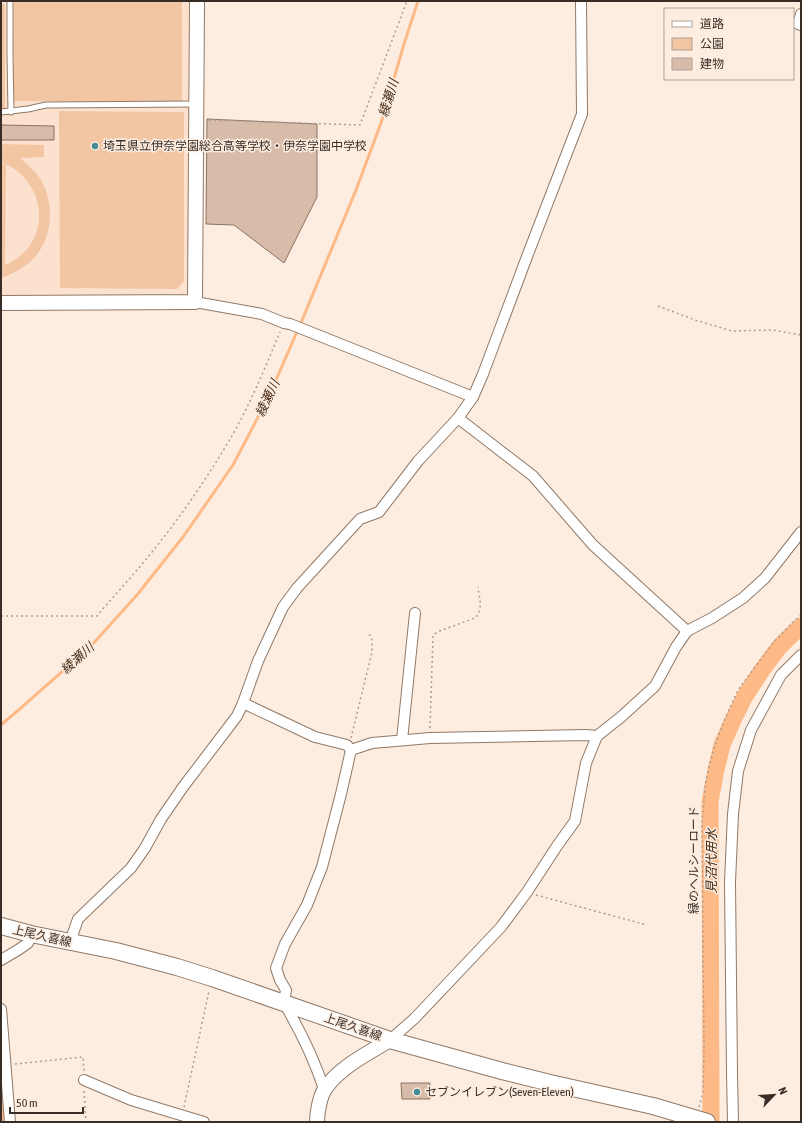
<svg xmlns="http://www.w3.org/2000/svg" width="802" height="1123" font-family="'Asap Condensed','Noto Sans JP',sans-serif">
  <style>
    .built { fill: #fce2ce }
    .green { fill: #f2c5a3 }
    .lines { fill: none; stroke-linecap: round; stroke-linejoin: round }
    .stream { stroke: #fdba86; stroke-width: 3 }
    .river { stroke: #fdba86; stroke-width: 17 }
    .building { fill: #d6bca9; stroke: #8b7361 }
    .lane-casing { stroke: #907967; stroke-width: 7 }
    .street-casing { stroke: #907967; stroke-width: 12 }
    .secondary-casing { stroke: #907967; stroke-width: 16 }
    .primary-casing { stroke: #907967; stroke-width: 18 }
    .path { stroke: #ab9d93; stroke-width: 1.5; stroke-dasharray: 2 3; stroke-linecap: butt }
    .lane { stroke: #fff; stroke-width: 5 }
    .street { stroke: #fff; stroke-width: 10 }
    .secondary { stroke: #fff; stroke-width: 14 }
    .primary { stroke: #fff; stroke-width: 16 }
    .poi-dot { fill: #458b96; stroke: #fdede1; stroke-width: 1.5 }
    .labels { text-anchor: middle; stroke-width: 3; stroke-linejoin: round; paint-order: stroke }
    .poi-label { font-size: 12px; fill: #382e27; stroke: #fdede1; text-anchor: start }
    .street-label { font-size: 12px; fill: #382e27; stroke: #fdede1 }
    .water-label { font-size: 13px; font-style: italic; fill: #442913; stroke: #fdede1 }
  </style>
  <rect width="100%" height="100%" fill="#fdede1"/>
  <path class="built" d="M 1,1 L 190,1 L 189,291 L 183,298 L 1,297 Z"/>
  <g class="green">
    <path d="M 14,1 L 182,1 L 182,102 L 13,101 Z"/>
    <rect x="1" y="4" width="4" height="107"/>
    <path d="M 59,111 L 184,112 L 184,281 L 177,289 L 60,288 Z"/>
    <path d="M 1,144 L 44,145 L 44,157 L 20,158 C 27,164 34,170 39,177 C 55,201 54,239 32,260 C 24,268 12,274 1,278 L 1,164 L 6,164 L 5,265 C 54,244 48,180 1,162 Z"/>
  </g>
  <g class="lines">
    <g class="stream">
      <path d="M 1,725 L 22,707 L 90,647 L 137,595 L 183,537 L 233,465 L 269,396 L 303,318 L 356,190 L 381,123 L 404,44 L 418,1"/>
      <path d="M 1,1096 L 3,1122"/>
    </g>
    <path class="river" d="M 711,1122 L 710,802 L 716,770 L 722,745 L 734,718 L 745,696 L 762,670 L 780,646 L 801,626"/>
  </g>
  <g class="building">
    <path d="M 207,119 L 317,124 L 317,197 L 284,263 L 234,225 L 206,224 Z"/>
    <path d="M 1,125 L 54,126 L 54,140 L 1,140 Z"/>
    <path d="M 401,1083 L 430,1083 L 430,1099 L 402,1099 Z"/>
  </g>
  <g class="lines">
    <defs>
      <g id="lane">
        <path d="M 10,1 L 10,56 L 11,112"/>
        <path d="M 1,112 L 28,109 L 46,105 L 195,104"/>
      </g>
      <g id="street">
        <path d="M 581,1 L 582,114 L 528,254 L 483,374 L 473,397 L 458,418 L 533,476 L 593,545 L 687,631"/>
        <path d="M 801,14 L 798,24 L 801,25"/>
        <path d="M 195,302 L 262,314 L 284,323 L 290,324 L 473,397"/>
        <path d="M 243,703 L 315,737 L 347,745 L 351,750 L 341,794 L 322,867 L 307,905 L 285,944 L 276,968 L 280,980 L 286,990 L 284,1003 C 300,1030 314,1059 324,1089"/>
        <path d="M 402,740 L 415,613"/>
        <path d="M 351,750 L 372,743 L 430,738 L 586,735 L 597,736"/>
        <path d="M 70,942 L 78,919 L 131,868 L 145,848 L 161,819 L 183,787 L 237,716 L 243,703 L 258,661 L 283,607 L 297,588 L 360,519 L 379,512 L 418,461 L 458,418"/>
        <path d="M 1,960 L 18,950 L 28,943 L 31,934"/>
        <path d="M 1,1009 L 10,1122"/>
        <path d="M 390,1040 L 414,1019 L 501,927 L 527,892 L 557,846 L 575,821 L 586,763 L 597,736 L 621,717 L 655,686 L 676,647 L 687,631 L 712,618 L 743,598 L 765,578 L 801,532"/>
        <path d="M 84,1080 L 131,1100 L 204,1122"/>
        <path d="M 733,1122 L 732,1073 L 730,882 L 733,814 L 738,771 L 751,730 L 781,675 L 801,655"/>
      </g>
      <g id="secondary">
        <path d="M 1,303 L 195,302 L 197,1"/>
        <path d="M 317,1122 C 317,1113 320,1096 325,1089 C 338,1068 370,1052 390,1040"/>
      </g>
      <path id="primary" d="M 1,926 L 31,934 L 116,951 L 177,967 L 212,978 L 390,1040 L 502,1071 L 550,1083 L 653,1106 L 707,1122"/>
    </defs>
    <use href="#lane" class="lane-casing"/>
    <use href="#street" class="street-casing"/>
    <use href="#secondary" class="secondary-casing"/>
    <use href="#primary" class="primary-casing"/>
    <g class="path">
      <path d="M 209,120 L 360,125 L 407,1"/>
      <path d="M 658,306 L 695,320 L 732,331 L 773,330 L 801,335"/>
      <path d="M 1,616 L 97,616 C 118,591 140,568 160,542 C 185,510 209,475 230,439 C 250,405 265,368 280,332"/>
      <path d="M 430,728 L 433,636 L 437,632 L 475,618 C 484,610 479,597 478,587"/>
      <path d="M 351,738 L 372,652 L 372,640 L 368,631"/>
      <path d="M 536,895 L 647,925"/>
      <path d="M 15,1064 L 83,1057 L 84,1071"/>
      <path d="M 84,1091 L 86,1122"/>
      <path d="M 184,1107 L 209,991"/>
      <path d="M 699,1107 L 703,1093 L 704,1049 L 702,823 L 706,779 L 714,748 L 724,721 L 738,690 L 773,643 L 791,624 L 801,615"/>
    </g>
    <use href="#lane" class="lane"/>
    <use href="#street" class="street"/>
    <use href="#secondary" class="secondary"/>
    <use href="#primary" class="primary"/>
  </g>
  <g class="poi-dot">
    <circle cx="95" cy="146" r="4"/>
    <circle cx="417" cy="1092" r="4"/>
  </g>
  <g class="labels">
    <g class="poi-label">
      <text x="103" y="150">埼玉県立伊奈学園総合高等学校・伊奈学園中学校</text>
      <text x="425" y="1096">セブンイレブン(Seven-Eleven)</text>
    </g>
    <g class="street-label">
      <text transform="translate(694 860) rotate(-90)" y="4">緑のヘルシーロード</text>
      <text transform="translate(42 936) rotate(13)" y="4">上尾久喜線</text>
      <text transform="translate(353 1027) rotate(19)" y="4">上尾久喜線</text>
    </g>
    <g class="water-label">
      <text transform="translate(388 98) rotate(-73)" y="5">綾瀬川</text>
      <text transform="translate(267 398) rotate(-65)" y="5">綾瀬川</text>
      <text transform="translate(77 658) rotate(-42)" y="5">綾瀬川</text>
      <text transform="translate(711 861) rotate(-90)" y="5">見沼代用水</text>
    </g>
  </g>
  <rect width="802" height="1123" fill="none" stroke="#382e27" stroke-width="4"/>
  <rect x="664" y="8" width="130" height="72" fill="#fdede1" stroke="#aea197"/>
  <rect x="672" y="21" width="20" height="6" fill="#ffffff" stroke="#aea197"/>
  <text x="700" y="28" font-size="12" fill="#382e27">道路</text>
  <rect x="672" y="38" width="20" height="12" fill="#f2c5a3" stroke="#aea197"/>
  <text x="700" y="48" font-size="12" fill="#382e27">公園</text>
  <rect x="672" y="58" width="20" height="12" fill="#d6bca9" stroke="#aea197"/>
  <text x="700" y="68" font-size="12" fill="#382e27">建物</text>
  <g transform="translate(774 1095) rotate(65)" stroke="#fdede1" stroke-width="3" paint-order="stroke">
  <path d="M0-3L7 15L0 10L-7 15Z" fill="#382e27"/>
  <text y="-6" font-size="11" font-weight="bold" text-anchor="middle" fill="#382e27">N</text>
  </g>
  <path d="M10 1107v6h73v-6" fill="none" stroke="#382e27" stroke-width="2"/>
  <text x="16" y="1107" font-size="12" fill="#382e27" stroke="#fdede1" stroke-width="3" paint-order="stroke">50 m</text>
</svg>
